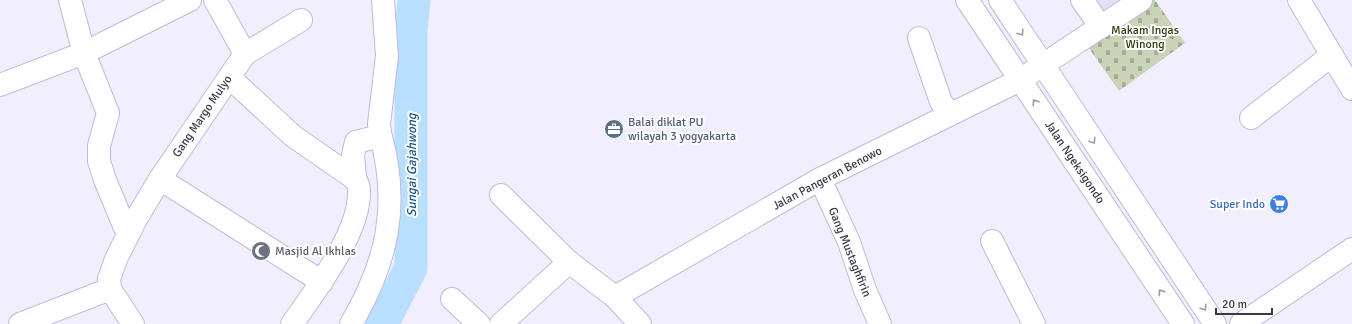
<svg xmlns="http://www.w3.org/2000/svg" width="1352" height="324" font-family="Signika,sans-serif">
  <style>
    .built { fill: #e2e0f1 }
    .cemetery { fill: url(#cemetery-stones) }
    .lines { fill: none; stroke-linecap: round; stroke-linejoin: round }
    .river { stroke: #b9dfff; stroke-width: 33 }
    .minor-casing { stroke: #c0b9dd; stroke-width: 24 }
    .major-casing { stroke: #c0b9dd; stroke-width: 24 }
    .minor { stroke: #fff; stroke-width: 22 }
    .major { stroke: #fff; stroke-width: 22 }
    .oneway { stroke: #9d9ca3 }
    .labels { text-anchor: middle; stroke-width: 4; stroke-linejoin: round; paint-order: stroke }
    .park-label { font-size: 12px; fill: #2e3c0d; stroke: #fefefe }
    .street-label { font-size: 12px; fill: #3b3947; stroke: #fefefe }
    .service-label { font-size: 12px; fill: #4e5e75; stroke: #fefefe; text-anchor: start }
    .shop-label { font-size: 12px; fill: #366cbe; stroke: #fefefe; text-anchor: end }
    .worship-label { font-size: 12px; fill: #5b616d; stroke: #fefefe; text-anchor: start }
    .water-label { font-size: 13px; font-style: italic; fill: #1b567e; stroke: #fefefe }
  </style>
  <defs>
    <pattern id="cemetery-stones" width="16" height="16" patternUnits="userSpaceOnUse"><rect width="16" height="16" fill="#c8d3b7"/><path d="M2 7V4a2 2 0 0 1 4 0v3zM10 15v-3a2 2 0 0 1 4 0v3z" fill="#a4ac97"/></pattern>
  </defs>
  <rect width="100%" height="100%" fill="#f1effe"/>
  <path class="built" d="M 1084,0 L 1125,0 L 1096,20 Z"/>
  <path class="cemetery" d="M 1149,0 L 1155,0 L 1185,43 L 1119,91 L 1086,44 Z"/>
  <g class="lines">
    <path class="river" d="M 382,324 L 411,268 L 411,30 L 414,0"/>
    <defs>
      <g id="minor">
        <path d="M 70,0 L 84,53 L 108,113 L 99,146 L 99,161 L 105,180 L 128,235"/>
        <path d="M 215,0 L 245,54"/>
        <path d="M 1082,0 L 1101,27"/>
        <path d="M 1299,0 L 1352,89"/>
        <path d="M 919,38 L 941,102 L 950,114"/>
        <path d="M 229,77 L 293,136 L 355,179 L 353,155 L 356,142 L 376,137 L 380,133 L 379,124 L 387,56 L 383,0"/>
        <path d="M 0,85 L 84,53 L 190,0"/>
        <path d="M 1251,118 L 1332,55"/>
        <path d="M 160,179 L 322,282"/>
        <path d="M 820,179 L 849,242 L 865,290 L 880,324"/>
        <path d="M 501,195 L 569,262 L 615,297 L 640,324"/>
        <path d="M 992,241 L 1034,324"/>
        <path d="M 615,297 L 820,179 L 1020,80 L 1141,0"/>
        <path d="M 452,299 L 479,324"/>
        <path d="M 20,324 L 110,289"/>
        <path d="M 133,324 L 110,289 L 109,279 L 116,259 L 136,219 L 160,179 L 245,54 L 301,20"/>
        <path d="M 292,324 C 315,291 361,232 359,190 C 359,187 357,182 355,179"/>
        <path d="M 351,324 C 388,261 400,204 380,133"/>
        <path d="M 501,324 L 569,262"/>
        <path d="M 1241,324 L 1352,249"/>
      </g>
      <g id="major">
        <path d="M 967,0 L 1183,324"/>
        <path d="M 1000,0 L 1215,324"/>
      </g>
    </defs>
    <use href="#minor" class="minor-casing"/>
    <use href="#major" class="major-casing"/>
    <use href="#minor" class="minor"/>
    <use href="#major" class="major"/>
  </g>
  <defs><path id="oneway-chevron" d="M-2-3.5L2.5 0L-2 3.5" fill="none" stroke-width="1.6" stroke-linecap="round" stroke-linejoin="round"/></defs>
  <g class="oneway">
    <use href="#oneway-chevron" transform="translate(1021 33) rotate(56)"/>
    <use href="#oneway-chevron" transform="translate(1035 102) rotate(-124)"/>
    <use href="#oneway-chevron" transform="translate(1093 141) rotate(56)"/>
    <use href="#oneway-chevron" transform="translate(1161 292) rotate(-124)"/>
    <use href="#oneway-chevron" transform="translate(1204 308) rotate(56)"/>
  </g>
  <defs>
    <symbol id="office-disc" viewBox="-11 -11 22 22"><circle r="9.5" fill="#5c6f8a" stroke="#fefefe"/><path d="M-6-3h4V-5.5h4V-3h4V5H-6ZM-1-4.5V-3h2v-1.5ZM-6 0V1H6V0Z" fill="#fff"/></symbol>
    <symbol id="supermarket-disc" viewBox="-11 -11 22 22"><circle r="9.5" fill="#3f7fe0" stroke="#fefefe"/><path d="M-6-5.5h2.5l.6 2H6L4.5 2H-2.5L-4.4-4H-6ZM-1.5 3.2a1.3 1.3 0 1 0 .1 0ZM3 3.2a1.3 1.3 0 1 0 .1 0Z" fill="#fff"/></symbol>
    <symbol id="mosque-disc" viewBox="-11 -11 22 22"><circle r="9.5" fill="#6b7280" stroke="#fefefe"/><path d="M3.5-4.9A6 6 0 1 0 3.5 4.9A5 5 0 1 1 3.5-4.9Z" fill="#fff"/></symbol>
  </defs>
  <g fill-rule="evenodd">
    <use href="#office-disc" x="603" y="118" width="22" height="22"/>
    <use href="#supermarket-disc" x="1268" y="193" width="22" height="22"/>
    <use href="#mosque-disc" x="250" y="240" width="22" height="22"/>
  </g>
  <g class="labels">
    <g class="park-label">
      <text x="1145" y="34">Makam Ingas<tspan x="1145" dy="14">Winong</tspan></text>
    </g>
    <g class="street-label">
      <text transform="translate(202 116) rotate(-56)" y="4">Gang Margo Mulyo</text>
      <text transform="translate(1075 162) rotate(56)" y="4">Jalan Ngeksigondo</text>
      <text transform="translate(827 178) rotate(-28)" y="4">Jalan Pangeran Benowo</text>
      <text transform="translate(850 252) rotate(68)" y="4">Gang Mustaghfirin</text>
    </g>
    <g class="service-label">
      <text x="628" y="126">Balai diklat PU<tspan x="628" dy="14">wilayah 3 yogyakarta</tspan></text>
    </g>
    <g class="shop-label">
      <text x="1265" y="208">Super Indo</text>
    </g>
    <g class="worship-label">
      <text x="275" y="255">Masjid Al Ikhlas</text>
    </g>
    <g class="water-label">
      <text transform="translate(411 165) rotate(-90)" y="5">Sungai Gajahwong</text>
    </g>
  </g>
  <path d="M1216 308v6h56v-6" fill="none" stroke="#3b3947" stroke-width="2"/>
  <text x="1222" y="308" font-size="12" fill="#3b3947" stroke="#fefefe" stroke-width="3" paint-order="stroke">20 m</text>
</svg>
